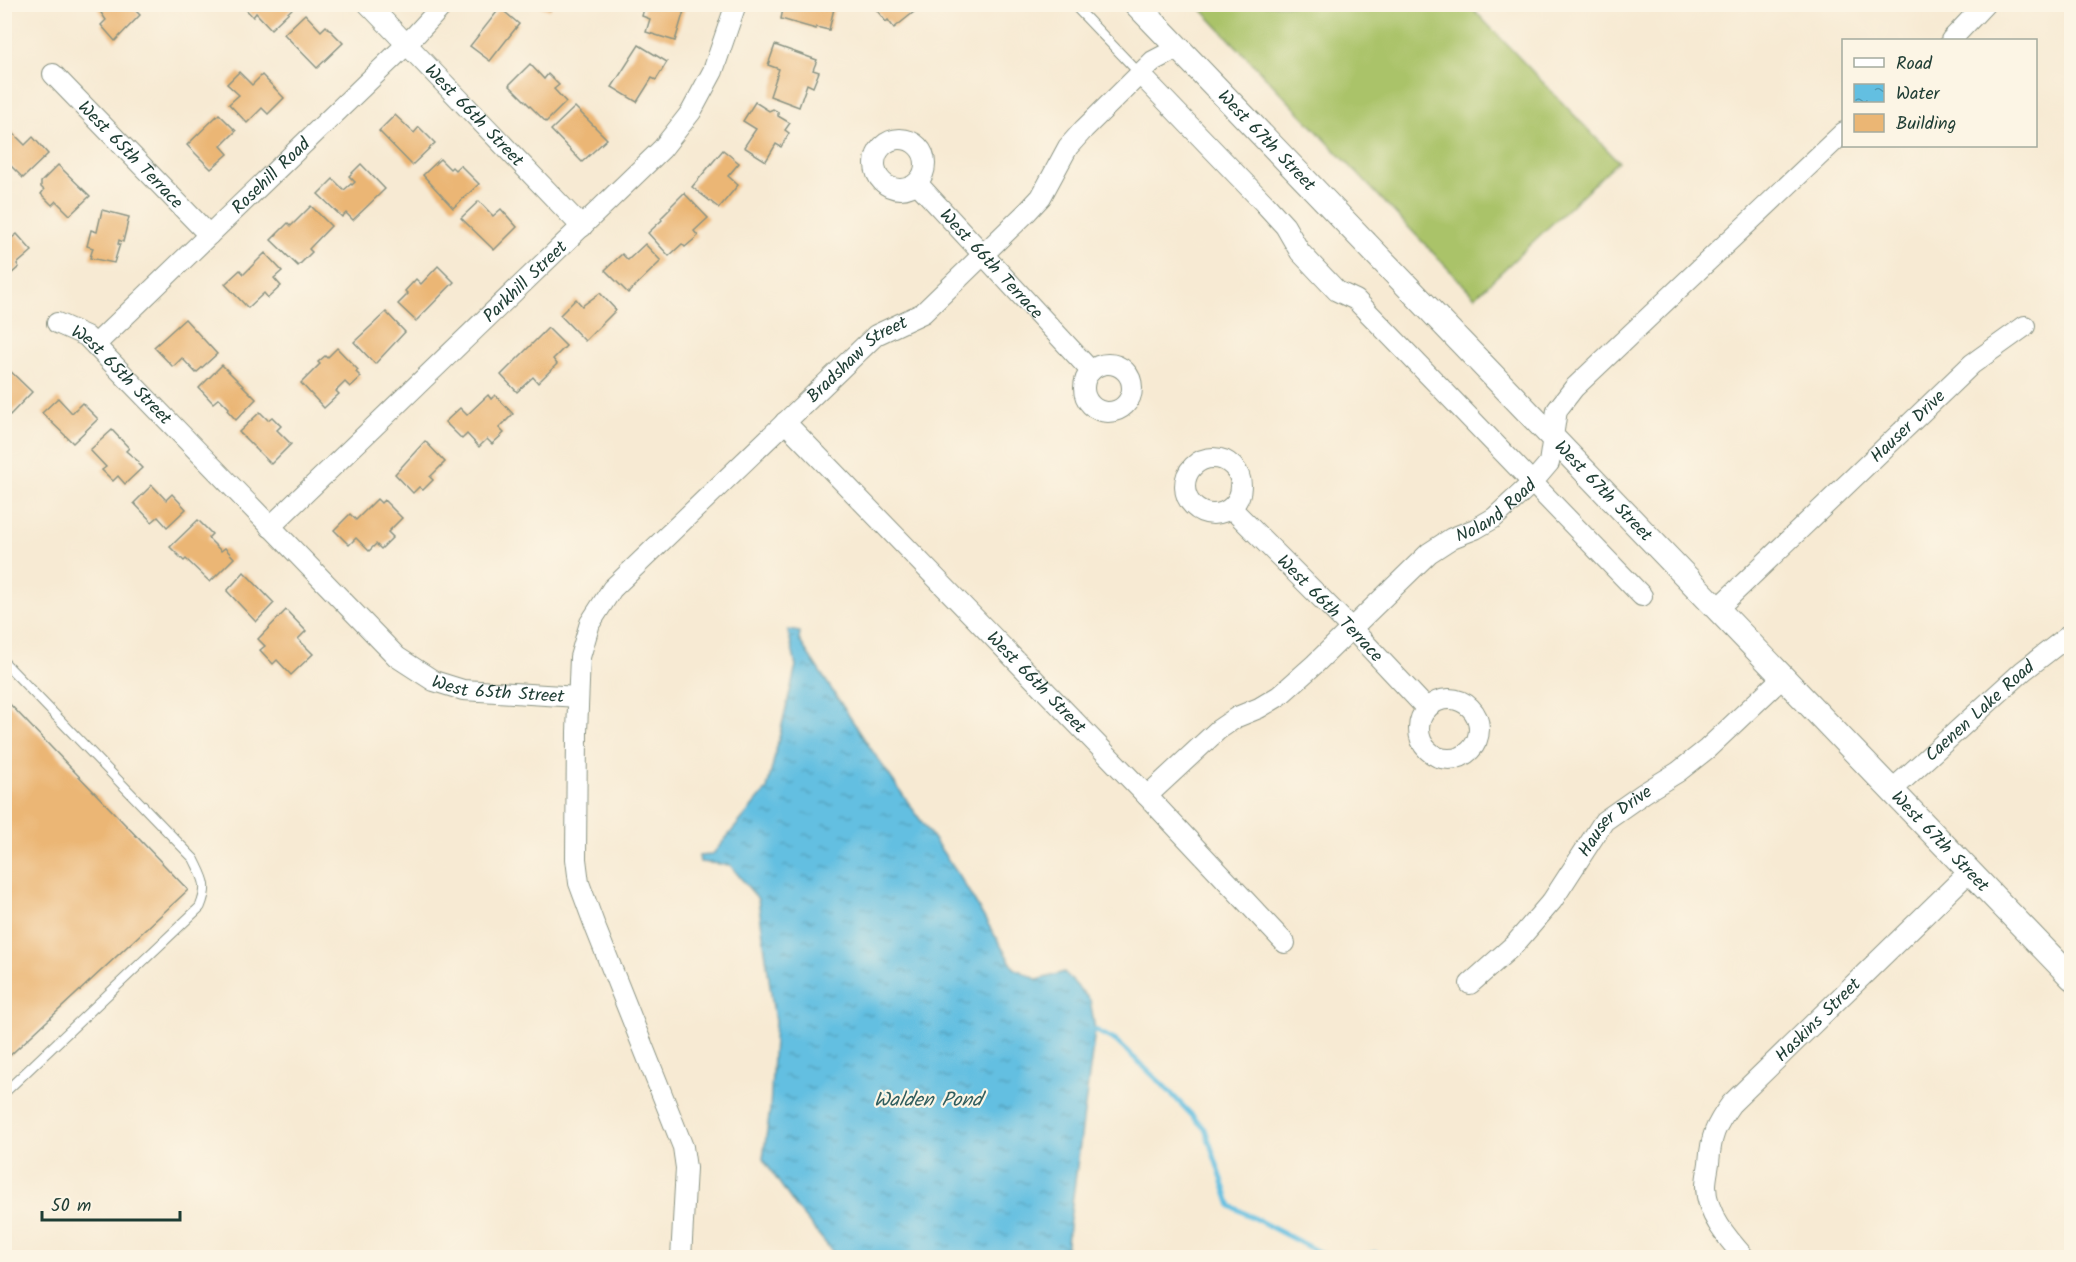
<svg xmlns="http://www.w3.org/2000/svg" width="2076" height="1262" font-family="Kalam,sans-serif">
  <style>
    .pitch { fill: #aac369; stroke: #64804e; stroke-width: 1.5 }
    .water { fill: url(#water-ripples); stroke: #417e8a; stroke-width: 1.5 }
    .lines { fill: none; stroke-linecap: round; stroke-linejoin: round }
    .stream { stroke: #63bfe1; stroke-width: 5 }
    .building { fill: #ebb674 }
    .service-casing { stroke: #8b9484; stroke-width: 11 }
    .minor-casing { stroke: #8b9484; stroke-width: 22 }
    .tertiary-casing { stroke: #8b9484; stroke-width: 26 }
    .service { stroke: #fff; stroke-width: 9 }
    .minor { stroke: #fff; stroke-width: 20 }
    .tertiary { stroke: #fff; stroke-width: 24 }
    .labels { text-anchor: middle; stroke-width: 4.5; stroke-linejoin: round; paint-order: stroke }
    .street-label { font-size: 18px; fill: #1f3d34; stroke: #fcf5e5 }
    .water-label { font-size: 20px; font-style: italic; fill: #305e5f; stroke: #fcf5e5 }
  </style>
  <defs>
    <pattern id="water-ripples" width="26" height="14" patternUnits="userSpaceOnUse" patternTransform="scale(1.5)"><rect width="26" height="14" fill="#63bfe1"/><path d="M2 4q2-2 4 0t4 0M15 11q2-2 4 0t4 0" fill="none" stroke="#519cb7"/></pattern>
  </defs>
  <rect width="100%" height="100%" fill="#fcf5e5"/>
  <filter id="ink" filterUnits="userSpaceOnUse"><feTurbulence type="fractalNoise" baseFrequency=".0167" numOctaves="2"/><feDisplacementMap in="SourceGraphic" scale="12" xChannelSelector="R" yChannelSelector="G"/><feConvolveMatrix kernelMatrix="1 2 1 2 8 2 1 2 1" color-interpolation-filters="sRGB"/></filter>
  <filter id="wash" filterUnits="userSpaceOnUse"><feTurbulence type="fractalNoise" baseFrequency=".008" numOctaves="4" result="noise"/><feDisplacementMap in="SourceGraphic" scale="24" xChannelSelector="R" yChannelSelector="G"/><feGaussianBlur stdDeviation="1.35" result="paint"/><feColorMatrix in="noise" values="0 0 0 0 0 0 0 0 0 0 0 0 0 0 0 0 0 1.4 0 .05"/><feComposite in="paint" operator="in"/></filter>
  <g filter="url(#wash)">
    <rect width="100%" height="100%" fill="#f7ead3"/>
    <path class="pitch" d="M 1197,5 L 1469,5 L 1618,161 L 1475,297 Z"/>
    <path class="water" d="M 788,630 L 800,632 L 799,640 L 871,749 L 960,877 L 1014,968 L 1038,980 L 1064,972 L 1090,1000 L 1095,1030 L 1065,1257 L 837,1257 L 796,1207 L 763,1159 L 770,1109 L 775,1022 L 758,899 L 730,865 L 700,862 L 699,856 L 712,855 L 767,789 L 796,666 Z"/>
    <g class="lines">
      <g class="stream">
        <path d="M 1095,1030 L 1116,1041 L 1163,1085 L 1205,1129 L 1231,1206 L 1330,1258"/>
        <path d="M 1357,1258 L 1375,1253 L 1379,1258"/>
      </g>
    </g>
    <g id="blocks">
      <g class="building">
        <path d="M 95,4 L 129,4 L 140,15 L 115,41 L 101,25 L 106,20 Z"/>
        <path d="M 241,4 L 290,4 L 293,8 L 271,29 L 256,13 L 253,17 Z"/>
        <path d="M 534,4 L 552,4 L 550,10 Z"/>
        <path d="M 645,4 L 686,4 L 675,41 L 646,32 L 650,19 L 642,16 Z"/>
        <path d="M 784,4 L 835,4 L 829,30 L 816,27 L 816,29 L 781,19 Z"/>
        <path d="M 872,4 L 924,4 L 894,28 L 888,20 L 886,22 Z"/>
        <path d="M 500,8 L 519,24 L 490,61 L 470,46 Z"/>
        <path d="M 305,14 L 321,31 L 326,26 L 343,43 L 317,68 L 284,34 Z"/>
        <path d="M 639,45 L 667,62 L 656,80 L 652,78 L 637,102 L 612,87 Z"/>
        <path d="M 775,45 L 817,60 L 813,70 L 819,72 L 813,87 L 807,84 L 799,107 L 770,96 L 779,69 L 768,65 Z"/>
        <path d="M 530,64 L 544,79 L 548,74 L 559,85 L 554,89 L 566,102 L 546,122 L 509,85 Z"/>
        <path d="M 239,72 L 252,85 L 262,75 L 284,98 L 268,114 L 262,108 L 247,123 L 229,104 L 239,95 L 227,84 Z"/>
        <path d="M 755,102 L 769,111 L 773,109 L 778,112 L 778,116 L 790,123 L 785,130 L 789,133 L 781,147 L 776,144 L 766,161 L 744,147 L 756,129 L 743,121 Z"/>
        <path d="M 575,107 L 607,139 L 582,162 L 551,130 Z"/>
        <path d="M 219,114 L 236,131 L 221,146 L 228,154 L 211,169 L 187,145 Z"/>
        <path d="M 395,115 L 414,133 L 419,127 L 435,143 L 412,165 L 379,131 Z"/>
        <path d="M 10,130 L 25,145 L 33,137 L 48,154 L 23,178 L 4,159 L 4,135 Z"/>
        <path d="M 723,150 L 739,163 L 728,176 L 738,185 L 719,208 L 692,187 Z"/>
        <path d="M 440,159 L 450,169 L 452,167 L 455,170 L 460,165 L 479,184 L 453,208 L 423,175 Z"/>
        <path d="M 361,164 L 385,189 L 353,220 L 346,213 L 342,217 L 318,194 L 333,179 L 344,190 L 351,184 L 352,185 L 355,182 L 349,176 Z"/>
        <path d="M 58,165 L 90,196 L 70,215 L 56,201 L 52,205 L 41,194 L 44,190 L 41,187 L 41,182 Z"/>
        <path d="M 684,193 L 708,218 L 694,231 L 698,236 L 685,247 L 682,244 L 669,256 L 648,233 L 662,220 L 661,218 L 671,208 L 670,207 Z"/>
        <path d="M 479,201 L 493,216 L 501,209 L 517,227 L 494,250 L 461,218 Z"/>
        <path d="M 311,206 L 331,226 L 309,249 L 312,252 L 298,266 L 271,240 L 288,223 L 291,226 Z"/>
        <path d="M 102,210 L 129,217 L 123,242 L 119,240 L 118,244 L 120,244 L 114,263 L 90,258 L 93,248 L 87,246 L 91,230 L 97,232 Z"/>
        <path d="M 17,234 L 32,251 L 17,264 L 19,267 L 4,280 L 4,237 L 8,241 Z"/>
        <path d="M 645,244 L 661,261 L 628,293 L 605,270 L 622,254 L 628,260 Z"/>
        <path d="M 265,253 L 282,271 L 274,278 L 281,286 L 268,298 L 264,293 L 248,308 L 225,284 L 240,270 L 244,274 Z"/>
        <path d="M 438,266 L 454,282 L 416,321 L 398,304 L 408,294 L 405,291 L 416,279 L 421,284 Z"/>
        <path d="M 600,293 L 616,310 L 585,341 L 560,315 L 576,299 L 582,306 Z"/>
        <path d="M 386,312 L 405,332 L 375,364 L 354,342 Z"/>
        <path d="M 185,319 L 217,354 L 196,373 L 182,358 L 173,367 L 154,347 Z"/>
        <path d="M 548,328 L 566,346 L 553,359 L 557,364 L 538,383 L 533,377 L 517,392 L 501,375 Z"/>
        <path d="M 337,348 L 358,370 L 356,372 L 361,377 L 350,387 L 345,382 L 336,391 L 339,394 L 324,408 L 301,383 L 320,364 L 318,362 L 325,356 L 327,358 Z"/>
        <path d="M 4,365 L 32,392 L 10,415 L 4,410 Z"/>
        <path d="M 222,365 L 256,399 L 236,420 L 227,410 L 229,408 L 219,398 L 213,403 L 199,388 Z"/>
        <path d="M 488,395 L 491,399 L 495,395 L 513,414 L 499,428 L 504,433 L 492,444 L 487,439 L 479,447 L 467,434 L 462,439 L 445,422 L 460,408 L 467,415 Z"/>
        <path d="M 58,398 L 72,413 L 82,403 L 98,419 L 73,443 L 42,413 Z"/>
        <path d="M 260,412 L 268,420 L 272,417 L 281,426 L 277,430 L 291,444 L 271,464 L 239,432 Z"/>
        <path d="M 112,430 L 129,448 L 126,451 L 139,462 L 138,464 L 142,468 L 125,484 L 118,476 L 113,481 L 102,470 L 106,467 L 90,450 Z"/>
        <path d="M 425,441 L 445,462 L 430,477 L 433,480 L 423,490 L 419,487 L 413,493 L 395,474 Z"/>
        <path d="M 152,485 L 166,500 L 172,494 L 186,509 L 167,527 L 158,517 L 152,522 L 134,503 Z"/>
        <path d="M 377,499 L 381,503 L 384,500 L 402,518 L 388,532 L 393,537 L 381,549 L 376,544 L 369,551 L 356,538 L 349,545 L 334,530 L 350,514 L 356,520 Z"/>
        <path d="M 198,520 L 212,534 L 208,538 L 221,551 L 225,548 L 234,558 L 210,582 L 186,559 L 184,561 L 170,547 Z"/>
        <path d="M 244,572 L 274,603 L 256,622 L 227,591 Z"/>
        <path d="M 286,610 L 306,631 L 298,639 L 313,654 L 291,675 L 277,660 L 273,664 L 260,650 L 265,646 L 258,639 Z"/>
        <path d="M 4,698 L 188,890 L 4,1061 Z"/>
      </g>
    </g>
  </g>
  <g filter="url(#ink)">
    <use href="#blocks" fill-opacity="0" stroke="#8b9484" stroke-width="1.5"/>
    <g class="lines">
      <defs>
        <g id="service">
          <path d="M 1073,4 L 1140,74"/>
          <path d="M 4,662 L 194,859 C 204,880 209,885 200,907 L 4,1093"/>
        </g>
        <g id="minor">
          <path id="s1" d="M 368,4 L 582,227"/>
          <path d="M 1951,40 L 1985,4"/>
          <path id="s2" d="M 53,74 L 209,235"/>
          <path d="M 1140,74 L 1264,203 L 1285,226 L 1300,252 L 1337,291 L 1356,300 L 1642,596"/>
          <circle cx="900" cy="164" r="25"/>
          <path id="s3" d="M 917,183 L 1091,371"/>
          <path id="s4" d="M 57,323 L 86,336 L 397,657 L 434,681 L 463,690 L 578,697"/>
          <path id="s5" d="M 95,345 L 407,44 L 444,4"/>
          <circle cx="1108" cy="388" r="24"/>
          <path id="s6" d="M 785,422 L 1147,796 L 1285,943"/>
          <circle cx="1213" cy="486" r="28"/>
          <path id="s7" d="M 1231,508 L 1351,628 L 1427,709"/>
          <path id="s8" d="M 270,527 L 662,149 L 691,112 L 713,71 L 736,4"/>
          <path id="s9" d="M 1717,609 L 1972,364 L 2025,326"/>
          <circle cx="1449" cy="729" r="30"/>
          <path id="s10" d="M 1892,790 L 2023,671 L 2072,633"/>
          <path id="s11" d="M 1147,796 L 1218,730 L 1237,717 L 1259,708 L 1279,696 L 1315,664 L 1429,553 L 1452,538 L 1475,529 L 1494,518 L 1532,483 L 1549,463 L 1557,410 L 1574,388 L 1844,132"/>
          <path id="s12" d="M 1470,984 L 1515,944 L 1552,901 L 1604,821 L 1644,793 L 1678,772 L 1707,749 L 1782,678"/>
          <path id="s13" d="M 681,1258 L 686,1168 L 683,1147 L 596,929 L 579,883 L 576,859 L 577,732 L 580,657 L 590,623 L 612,589 L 876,335 L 923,313 L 1028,211 L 1041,197 L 1068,147 L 1084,129 L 1153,61 L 1178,48"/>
          <path id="s14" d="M 1745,1258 C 1728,1239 1706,1214 1706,1186 C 1706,1178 1708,1171 1709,1163 C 1711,1136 1715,1126 1731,1104 L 1969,872"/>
        </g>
        <g id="tertiary">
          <path id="s15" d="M 1136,4 L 2072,978"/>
        </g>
      </defs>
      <use href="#service" class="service-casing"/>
      <use href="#minor" class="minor-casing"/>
      <use href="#tertiary" class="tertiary-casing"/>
      <use href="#service" class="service"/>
      <use href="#minor" class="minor"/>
      <use href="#tertiary" class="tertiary"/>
    </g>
  </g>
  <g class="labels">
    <g class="street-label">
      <text dy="6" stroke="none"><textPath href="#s1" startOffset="154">West 66th Street</textPath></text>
      <text dy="6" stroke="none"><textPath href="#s15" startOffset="189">West 67th Street</textPath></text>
      <text dy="6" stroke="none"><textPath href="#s2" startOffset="112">West 65th Terrace</textPath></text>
      <text dy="6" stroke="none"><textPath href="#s5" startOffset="244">Rosehill Road</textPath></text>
      <text dy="6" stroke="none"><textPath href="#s3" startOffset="110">West 66th Terrace</textPath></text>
      <text dy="6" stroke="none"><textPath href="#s8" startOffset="354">Parkhill Street</textPath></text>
      <text dy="6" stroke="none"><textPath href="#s13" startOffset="1034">Bradshaw Street</textPath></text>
      <text dy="6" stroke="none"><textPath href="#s4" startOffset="84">West 65th Street</textPath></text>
      <text dy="6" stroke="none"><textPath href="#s9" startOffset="264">Hauser Drive</textPath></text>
      <text dy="6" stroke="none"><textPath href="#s15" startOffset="675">West 67th Street</textPath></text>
      <text dy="6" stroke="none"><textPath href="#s11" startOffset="454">Noland Road</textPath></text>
      <text dy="6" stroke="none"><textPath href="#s7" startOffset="141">West 66th Terrace</textPath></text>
      <text dy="6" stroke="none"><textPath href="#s6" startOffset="362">West 66th Street</textPath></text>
      <text dy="6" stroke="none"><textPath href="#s4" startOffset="588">West 65th Street</textPath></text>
      <text dy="6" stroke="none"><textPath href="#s10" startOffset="118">Caenen Lake Road</textPath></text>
      <text dy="6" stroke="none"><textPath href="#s12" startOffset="220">Hauser Drive</textPath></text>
      <text dy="6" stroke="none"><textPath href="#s15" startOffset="1161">West 67th Street</textPath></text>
      <text dy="6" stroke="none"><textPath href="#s14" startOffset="292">Haskins Street</textPath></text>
    </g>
    <g class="water-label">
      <text x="928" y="1106">Walden Pond</text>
    </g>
  </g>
  <rect width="2076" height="1262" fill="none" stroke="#fcf5e5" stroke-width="24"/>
  <rect x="1842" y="39" width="195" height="108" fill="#fcf5e5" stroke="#a4ab9e" stroke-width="1.5"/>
  <rect x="1854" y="58" width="30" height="9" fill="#ffffff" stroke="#a4ab9e" stroke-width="1.5"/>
  <text x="1896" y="69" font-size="18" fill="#1f3d34">Road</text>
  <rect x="1854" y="84" width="30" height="18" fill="url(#water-ripples)" stroke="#a4ab9e" stroke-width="1.5"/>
  <text x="1896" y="99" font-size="18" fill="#1f3d34">Water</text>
  <rect x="1854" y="114" width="30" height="18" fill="#ebb674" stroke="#a4ab9e" stroke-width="1.5"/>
  <text x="1896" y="129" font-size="18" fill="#1f3d34">Building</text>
  <path d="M42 1211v9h138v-9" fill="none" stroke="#1f3d34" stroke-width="3"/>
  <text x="51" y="1211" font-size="18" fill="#1f3d34" stroke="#fcf5e5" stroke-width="4.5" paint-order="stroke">50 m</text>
</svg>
